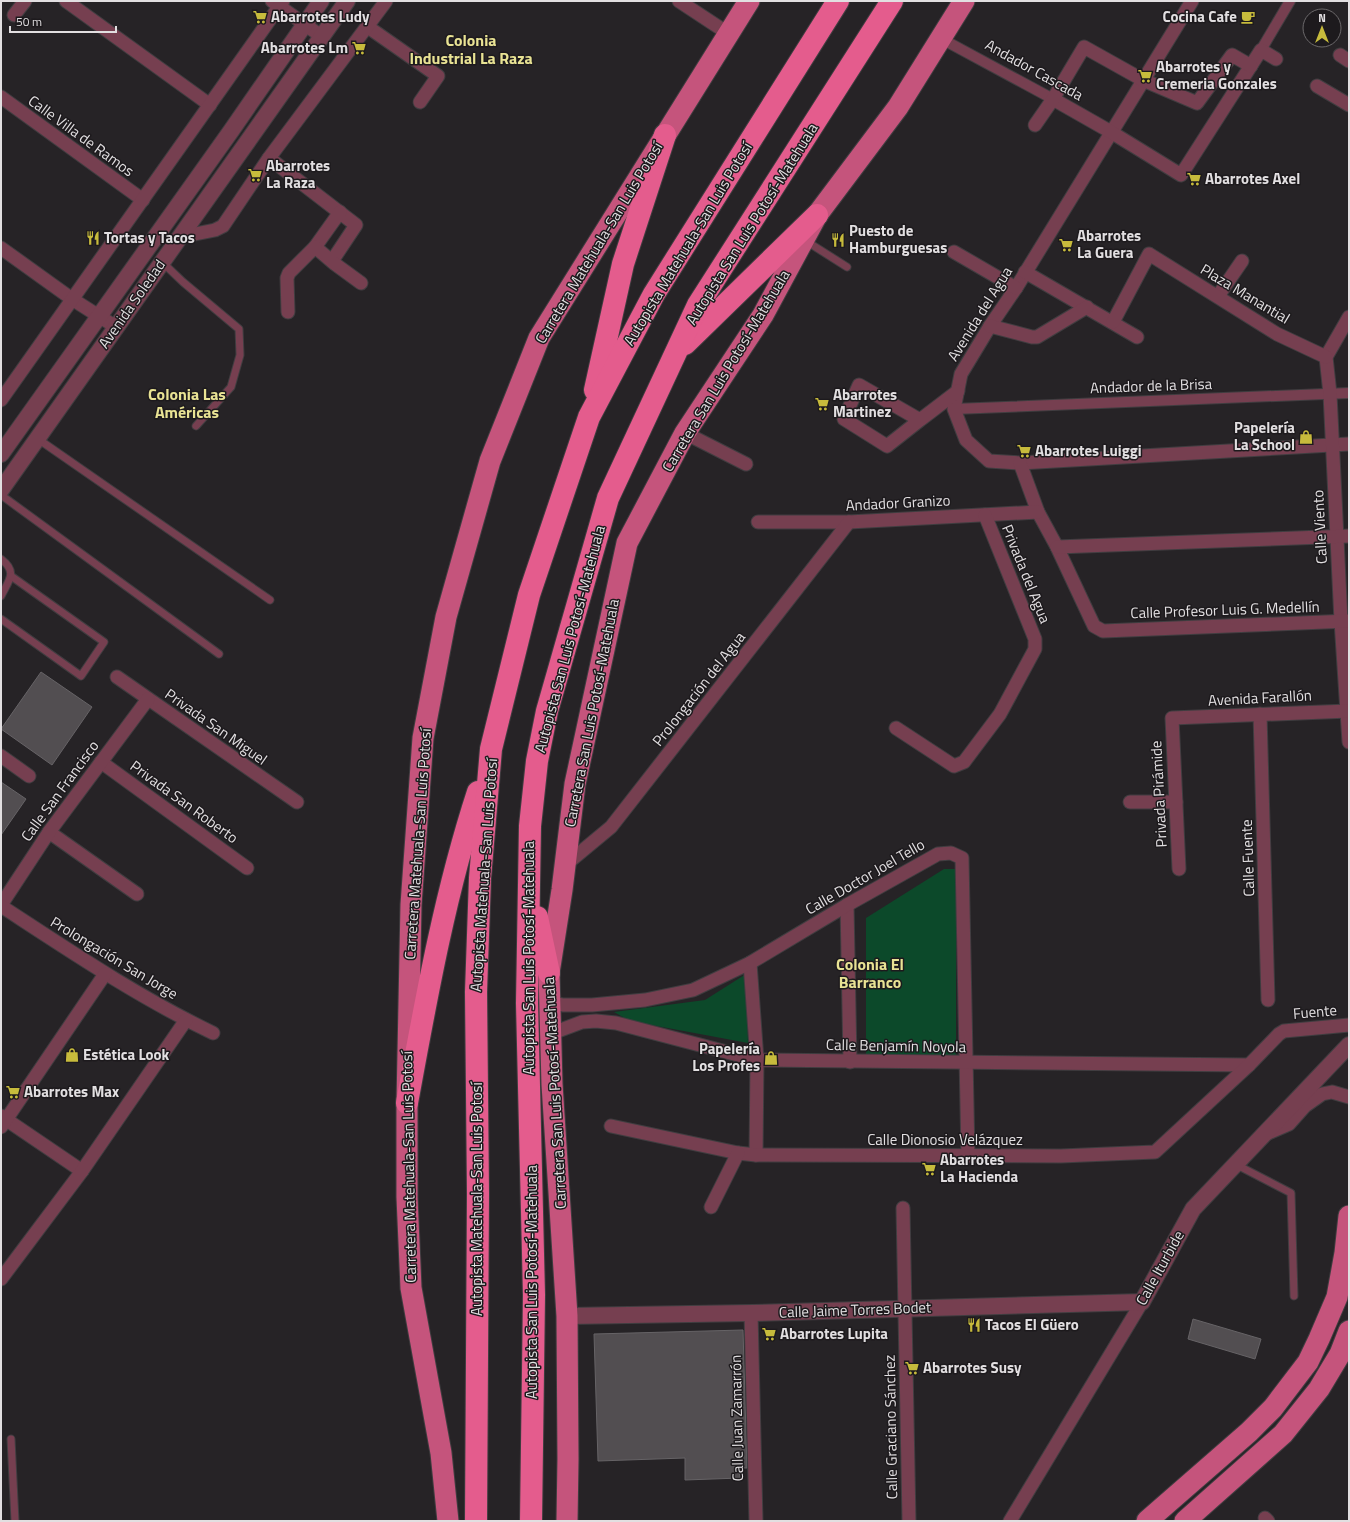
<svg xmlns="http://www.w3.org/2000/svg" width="1350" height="1522" font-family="'Titillium Web',sans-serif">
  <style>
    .green { fill: #0c492a }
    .building { fill: #524e51; stroke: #666366 }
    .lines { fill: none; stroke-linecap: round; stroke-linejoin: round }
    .service-casing { stroke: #403d40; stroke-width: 9 }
    .pedestrian-casing { stroke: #403d40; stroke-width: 12 }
    .minor-casing { stroke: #403d40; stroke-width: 15 }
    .tertiary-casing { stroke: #403d40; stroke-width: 18 }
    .primary-casing { stroke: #403d40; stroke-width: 23 }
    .motorway-casing { stroke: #403d40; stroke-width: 24 }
    .service { stroke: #763f50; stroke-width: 7 }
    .pedestrian { stroke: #763f50; stroke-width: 10 }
    .minor { stroke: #763f50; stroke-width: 13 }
    .tertiary { stroke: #763f50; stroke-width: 16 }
    .primary { stroke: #c5547c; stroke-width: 21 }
    .motorway { stroke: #e45c8d; stroke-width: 22 }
    .labels { text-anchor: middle; stroke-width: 3; stroke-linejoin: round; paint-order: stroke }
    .poi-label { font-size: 15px; font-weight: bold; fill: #e2dfe1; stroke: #1d1a1d; text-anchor: start }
    .street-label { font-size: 15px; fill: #e2dfe1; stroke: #1d1a1d }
    .neighbourhood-label { font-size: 16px; font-weight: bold; fill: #e9e394; stroke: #1d1a1d }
  </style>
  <rect width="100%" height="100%" fill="#262326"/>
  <g class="green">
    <path d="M 944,869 L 956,869 L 956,1055 L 866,1056 L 866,918 Z"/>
    <path d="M 746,974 L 748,1043 L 630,1021 L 614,1012 L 705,1000 Z"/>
  </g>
  <g class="building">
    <path d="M 41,672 L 92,707 L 52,765 L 1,729 Z"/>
    <path d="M 1,782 L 26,799 L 1,835 Z"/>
    <path d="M 1193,1319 L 1261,1339 L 1255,1359 L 1188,1339 Z"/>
    <path d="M 743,1330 L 747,1468 L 739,1468 L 740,1478 L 685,1480 L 685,1458 L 598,1461 L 594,1334 Z"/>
  </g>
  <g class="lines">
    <defs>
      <g id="service">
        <path d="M 806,241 L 847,267"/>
        <path d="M 162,262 L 183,282 L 239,329 L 240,355 L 231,387 L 196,426"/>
        <path d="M 38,439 L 270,600"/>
        <path d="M 1,495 L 219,654"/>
        <path d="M 1,559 C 18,572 9,580 1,596"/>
        <path d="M 1,619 L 81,676 L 104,642 L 11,576"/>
        <path d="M 1235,1164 L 1291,1193 L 1294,1296"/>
        <path d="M 11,1439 L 15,1521"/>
      </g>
      <g id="pedestrian">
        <path d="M 940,38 L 1053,99"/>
        <path d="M 1261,50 L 1290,1"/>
        <path d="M 954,409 L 1349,393"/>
      </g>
      <g id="minor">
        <path d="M 66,1 L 210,105"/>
        <path d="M 272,1 L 321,36"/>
        <path d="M 679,1 L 729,34"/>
        <path d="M 1192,1 L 1016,288 L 990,326 L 961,374 L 954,409 L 966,440 L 989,461 L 1020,463 L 1349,444"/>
        <path d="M 14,15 L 25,1"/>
        <path d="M 368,27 L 438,76 L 420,102"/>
        <path d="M 1340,55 L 1349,61"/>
        <path d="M 1317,86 L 1349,105"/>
        <path d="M 1,97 L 143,200"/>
        <path d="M 1053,99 L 1111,132 L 1181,175 L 1261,50 L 1276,59"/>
        <path d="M 1035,125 L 1053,99 L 1084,47 L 1143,80 L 1197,103 L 1232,55 L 1251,66"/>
        <path d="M 269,158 L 356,225 L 332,261"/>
        <path d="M 340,212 L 315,247 L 335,264 L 361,283"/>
        <path d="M 180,237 L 215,230 L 223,226 L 269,158 L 386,1"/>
        <path d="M 1,248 L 72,299 L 116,327"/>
        <path d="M 954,252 L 1016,288"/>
        <path d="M 1025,272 L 1137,337"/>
        <path d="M 1218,296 L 1242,261"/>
        <path d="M 288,312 L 287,278 L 289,273 L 315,247"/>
        <path d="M 1349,317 L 1326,357 L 1330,394 L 1341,621 L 1349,742"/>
        <path d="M 1113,322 L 1149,254 L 1277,334 L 1326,357"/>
        <path d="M 990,326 L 1032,337 L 1037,337 L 1087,307"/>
        <path d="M 1,400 L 283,1"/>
        <path d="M 920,420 L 887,446 L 844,419 L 859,385 L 920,420 L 958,391"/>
        <path d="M 685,433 L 746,464"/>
        <path d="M 1020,463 L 1038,512 L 1057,547 L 1094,626 L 1103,631 L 1349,621"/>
        <path d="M 758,522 L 849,522 L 1038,512"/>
        <path d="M 1057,547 L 1349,536"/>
        <path d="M 117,677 L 297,802"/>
        <path d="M 1260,714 L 1268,1000"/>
        <path d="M 896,728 L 954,766 L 964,762 L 1000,714 L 1035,649 L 1035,639 L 985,515"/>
        <path d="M 1,756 L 29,776"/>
        <path d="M 101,762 L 247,868"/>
        <path d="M 1130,802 L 1176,802"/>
        <path d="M 49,832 L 137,894"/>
        <path d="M 564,866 L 611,827 L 849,522"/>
        <path d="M 1179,869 L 1172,718 L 1349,711"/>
        <path d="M 1,905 L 49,832 L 148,699"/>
        <path d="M 847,905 L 850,1062"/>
        <path d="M 1,906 C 70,951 138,997 213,1033"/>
        <path d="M 750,963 L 757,1060 L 756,1155"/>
        <path d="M 549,1002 L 563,1005 L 592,1005 L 645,1000 L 693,990 L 750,963 L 847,905 L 938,854 L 951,853 L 962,858 L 968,1156"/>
        <path d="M 550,1034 L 582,1022 L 596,1021 L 616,1023 L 757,1060 L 1249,1065"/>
        <path d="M 1,1116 L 82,1171"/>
        <path d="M 611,1126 L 738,1153 L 756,1155 L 1061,1156 L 1155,1152 L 1249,1065 L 1279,1034 L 1284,1031 L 1349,1025"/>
        <path d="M 1,1127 L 105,974"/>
        <path d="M 1266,1134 L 1289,1124 L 1305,1106 L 1322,1094 L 1332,1092 L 1349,1097"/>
        <path d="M 711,1207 L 738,1153"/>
        <path d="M 903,1208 L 909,1521"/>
        <path d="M 1,1279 L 82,1171 L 186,1020"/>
        <path d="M 751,1313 L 756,1521"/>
        <path d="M 1265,1518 L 1268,1521"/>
        <path d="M 1010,1521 L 1142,1302"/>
      </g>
      <g id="tertiary">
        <path d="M 1,454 L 231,131 L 321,1"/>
        <path d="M 1,490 L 347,1"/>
        <path d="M 567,1316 L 751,1313 L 1142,1302 L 1193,1209 L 1349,1045"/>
      </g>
      <g id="primary">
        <path d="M 448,1521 L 441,1453 L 411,1288 L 407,1197 L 407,1103 L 411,905 L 423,738 L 446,617 L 490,461 L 539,338 L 749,1"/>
        <path d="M 567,1521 L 568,1459 L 567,1316 L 552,1084 L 549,973 L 562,890 L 575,784 L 627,543 L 685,433 L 763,315 L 817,215 L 898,107 L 964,1"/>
        <path d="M 1147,1521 L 1249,1432 L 1273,1408 L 1308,1362 L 1319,1339 L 1337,1297 L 1345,1253 L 1349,1216"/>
        <path d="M 1185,1521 L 1283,1434 L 1319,1389 L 1340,1354 L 1349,1331"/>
      </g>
      <g id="motorway">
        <path d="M 685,344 L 817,215"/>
        <path d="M 595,390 L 623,264 L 665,135"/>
        <path d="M 537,917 L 549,973"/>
        <path d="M 407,1103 C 426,999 445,893 478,792"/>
        <path d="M 476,1521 L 478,1193 L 476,992 L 480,878 L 491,749 L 529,595 L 589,417 L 654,294 L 838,1"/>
        <path d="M 531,1521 L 534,1295 L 527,1003 L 530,826 L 537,761 L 547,711 L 608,498 L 698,305 L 892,1"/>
      </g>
    </defs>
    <use href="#service" class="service-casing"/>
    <use href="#pedestrian" class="pedestrian-casing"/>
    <use href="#minor" class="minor-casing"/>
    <use href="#tertiary" class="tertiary-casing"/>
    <use href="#primary" class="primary-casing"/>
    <use href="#motorway" class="motorway-casing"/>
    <use href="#service" class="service"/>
    <use href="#pedestrian" class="pedestrian"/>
    <use href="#minor" class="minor"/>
    <use href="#tertiary" class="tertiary"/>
    <use href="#primary" class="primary"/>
    <use href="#motorway" class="motorway"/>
  </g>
  <defs>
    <symbol id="supermarket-bare" viewBox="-9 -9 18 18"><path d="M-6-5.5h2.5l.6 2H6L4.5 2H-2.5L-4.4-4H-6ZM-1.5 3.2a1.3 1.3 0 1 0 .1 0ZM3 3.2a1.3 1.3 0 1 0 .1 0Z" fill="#c7bb3c" stroke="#1d1a1d" stroke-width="2.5" paint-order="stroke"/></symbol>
    <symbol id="cafe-bare" viewBox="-9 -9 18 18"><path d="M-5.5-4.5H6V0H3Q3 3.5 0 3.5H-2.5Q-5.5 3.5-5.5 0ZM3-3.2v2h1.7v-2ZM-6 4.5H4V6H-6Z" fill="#c7bb3c" stroke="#1d1a1d" stroke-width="2.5" paint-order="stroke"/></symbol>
    <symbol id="restaurant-bare" viewBox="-9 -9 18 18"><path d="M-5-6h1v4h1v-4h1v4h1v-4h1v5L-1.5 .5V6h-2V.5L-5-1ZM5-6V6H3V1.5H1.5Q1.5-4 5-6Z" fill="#c7bb3c" stroke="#1d1a1d" stroke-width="2.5" paint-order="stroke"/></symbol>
    <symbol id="shop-bare" viewBox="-9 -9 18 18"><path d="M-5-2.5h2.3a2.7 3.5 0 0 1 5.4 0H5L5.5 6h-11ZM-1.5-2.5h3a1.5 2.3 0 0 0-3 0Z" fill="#c7bb3c" stroke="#1d1a1d" stroke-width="2.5" paint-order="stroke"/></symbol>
  </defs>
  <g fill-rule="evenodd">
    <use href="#supermarket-bare" x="250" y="7" width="20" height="20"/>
    <use href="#cafe-bare" x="1238" y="7" width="20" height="20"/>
    <use href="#supermarket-bare" x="349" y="38" width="20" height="20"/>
    <use href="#supermarket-bare" x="1135" y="66" width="20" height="20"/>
    <use href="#supermarket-bare" x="245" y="165" width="20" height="20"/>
    <use href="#supermarket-bare" x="1184" y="169" width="20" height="20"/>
    <use href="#restaurant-bare" x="83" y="228" width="20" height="20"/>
    <use href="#restaurant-bare" x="828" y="230" width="20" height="20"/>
    <use href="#supermarket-bare" x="1056" y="235" width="20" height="20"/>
    <use href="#supermarket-bare" x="812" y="394" width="20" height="20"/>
    <use href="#shop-bare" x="1296" y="427" width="20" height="20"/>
    <use href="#supermarket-bare" x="1014" y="441" width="20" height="20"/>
    <use href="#shop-bare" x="62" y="1045" width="20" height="20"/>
    <use href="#shop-bare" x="761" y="1048" width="20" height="20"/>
    <use href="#supermarket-bare" x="3" y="1082" width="20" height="20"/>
    <use href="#supermarket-bare" x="919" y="1159" width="20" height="20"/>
    <use href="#restaurant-bare" x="964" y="1315" width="20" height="20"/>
    <use href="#supermarket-bare" x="759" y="1324" width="20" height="20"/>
    <use href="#supermarket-bare" x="902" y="1358" width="20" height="20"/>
  </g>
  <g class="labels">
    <g class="poi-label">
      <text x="271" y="22">Abarrotes Ludy</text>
      <text x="1237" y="22" text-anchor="end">Cocina Cafe</text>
      <text x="348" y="53" text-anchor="end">Abarrotes Lm</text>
      <text x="1156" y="72">Abarrotes y<tspan x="1156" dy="17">Cremeria Gonzales</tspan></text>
      <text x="266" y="171">Abarrotes<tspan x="266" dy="17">La Raza</tspan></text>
      <text x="1205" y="184">Abarrotes Axel</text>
      <text x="849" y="236">Puesto de<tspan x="849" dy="17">Hamburguesas</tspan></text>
      <text x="1077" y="241">Abarrotes<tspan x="1077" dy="17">La Guera</tspan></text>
      <text x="104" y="243">Tortas y Tacos</text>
      <text x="833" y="400">Abarrotes<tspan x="833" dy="17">Martinez</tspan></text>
      <text x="1295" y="433" text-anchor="end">Papelería<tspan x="1295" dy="17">La School</tspan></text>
      <text x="1035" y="456">Abarrotes Luiggi</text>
      <text x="760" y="1054" text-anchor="end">Papelería<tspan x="760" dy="17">Los Profes</tspan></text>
      <text x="83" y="1060">Estética Look</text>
      <text x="24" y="1097">Abarrotes Max</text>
      <text x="940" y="1165">Abarrotes<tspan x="940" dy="17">La Hacienda</tspan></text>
      <text x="985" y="1330">Tacos El Güero</text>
      <text x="780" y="1339">Abarrotes Lupita</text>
      <text x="923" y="1373">Abarrotes Susy</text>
    </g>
    <g class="street-label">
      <text transform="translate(1034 70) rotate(29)" y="5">Andador Cascada</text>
      <text transform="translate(81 136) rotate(36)" y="5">Calle Villa de Ramos</text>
      <text transform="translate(752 224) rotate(-58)" y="5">Autopista San Luis Potosí-Matehuala</text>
      <text transform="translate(599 243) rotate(-59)" y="5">Carretera Matehuala-San Luis Potosí</text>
      <text transform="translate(688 244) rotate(-59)" y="5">Autopista Matehuala-San Luis Potosí</text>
      <text transform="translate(1245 294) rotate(31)" y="5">Plaza Manantial</text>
      <text transform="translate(132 304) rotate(-55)" y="5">Avenida Soledad</text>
      <text transform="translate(980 314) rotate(-58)" y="5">Avenida del Agua</text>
      <text transform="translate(726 371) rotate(-59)" y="5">Carretera San Luis Potosí-Matehuala</text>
      <text transform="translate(1151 386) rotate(-2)" y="5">Andador de la Brisa</text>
      <text transform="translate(898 503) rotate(-3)" y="5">Andador Granizo</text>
      <text transform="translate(1320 527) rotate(-93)" y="5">Calle Viento</text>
      <text transform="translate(1026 574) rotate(68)" y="5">Privada del Agua</text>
      <text transform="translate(1225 610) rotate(-2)" y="5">Calle Profesor Luis G. Medellín</text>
      <text transform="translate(570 639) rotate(-75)" y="5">Autopista San Luis Potosí-Matehuala</text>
      <text transform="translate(699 689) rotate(-52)" y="5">Prolongación del Agua</text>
      <text transform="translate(1260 698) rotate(-3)" y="5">Avenida Farallón</text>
      <text transform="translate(592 713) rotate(-79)" y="5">Carretera San Luis Potosí-Matehuala</text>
      <text transform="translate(216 727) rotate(35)" y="5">Privada San Miguel</text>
      <text transform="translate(60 791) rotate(-54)" y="5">Calle San Francisco</text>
      <text transform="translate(1159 794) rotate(-93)" y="5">Privada Pirámide</text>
      <text transform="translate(184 802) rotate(36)" y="5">Privada San Roberto</text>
      <text transform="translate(418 844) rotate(-86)" y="5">Carretera Matehuala-San Luis Potosí</text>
      <text transform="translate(1248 858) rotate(-92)" y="5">Calle Fuente</text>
      <text transform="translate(484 875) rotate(-86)" y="5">Autopista Matehuala-San Luis Potosí</text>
      <text transform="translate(865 877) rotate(-30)" y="5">Calle Doctor Joel Tello</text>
      <text transform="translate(114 958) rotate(31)" y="5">Prolongación San Jorge</text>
      <text transform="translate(529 958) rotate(-90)" y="5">Autopista San Luis Potosí-Matehuala</text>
      <text transform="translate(1315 1012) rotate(-5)" y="5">Fuente</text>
      <text transform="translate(896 1046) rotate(1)" y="5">Calle Benjamín Noyola</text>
      <text transform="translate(555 1093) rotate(-93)" y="5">Carretera San Luis Potosí-Matehuala</text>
      <text x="945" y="1145">Calle Dionosio Velázquez</text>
      <text transform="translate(409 1167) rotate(-91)" y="5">Carretera Matehuala-San Luis Potosí</text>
      <text transform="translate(477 1199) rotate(-90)" y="5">Autopista Matehuala-San Luis Potosí</text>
      <text transform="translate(1160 1268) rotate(-61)" y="5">Calle Iturbide</text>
      <text transform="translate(532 1282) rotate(-90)" y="5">Autopista San Luis Potosí-Matehuala</text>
      <text transform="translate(855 1310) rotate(-2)" y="5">Calle Jaime Torres Bodet</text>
      <text transform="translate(737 1418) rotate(-91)" y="5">Calle Juan Zamarrón</text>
      <text transform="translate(891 1427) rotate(-91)" y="5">Calle Graciano Sánchez</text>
    </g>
    <g class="neighbourhood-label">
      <text x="471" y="46">Colonia<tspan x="471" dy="18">Industrial La Raza</tspan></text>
      <text x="187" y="400">Colonia Las<tspan x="187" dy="18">Américas</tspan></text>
      <text x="870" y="970">Colonia El<tspan x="870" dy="18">Barranco</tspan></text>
    </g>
  </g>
  <rect width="1350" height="1522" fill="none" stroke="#e2dfe1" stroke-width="4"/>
  <g transform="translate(1322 28)"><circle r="19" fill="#1d1a1d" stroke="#6c696b"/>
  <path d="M0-3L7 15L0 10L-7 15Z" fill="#c7bb3c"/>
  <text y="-6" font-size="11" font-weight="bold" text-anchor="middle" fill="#e2dfe1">N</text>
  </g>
  <path d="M10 26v6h106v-6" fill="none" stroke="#e2dfe1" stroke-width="2"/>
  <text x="16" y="26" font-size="12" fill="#e2dfe1" stroke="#1d1a1d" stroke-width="3" paint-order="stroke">50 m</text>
</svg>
